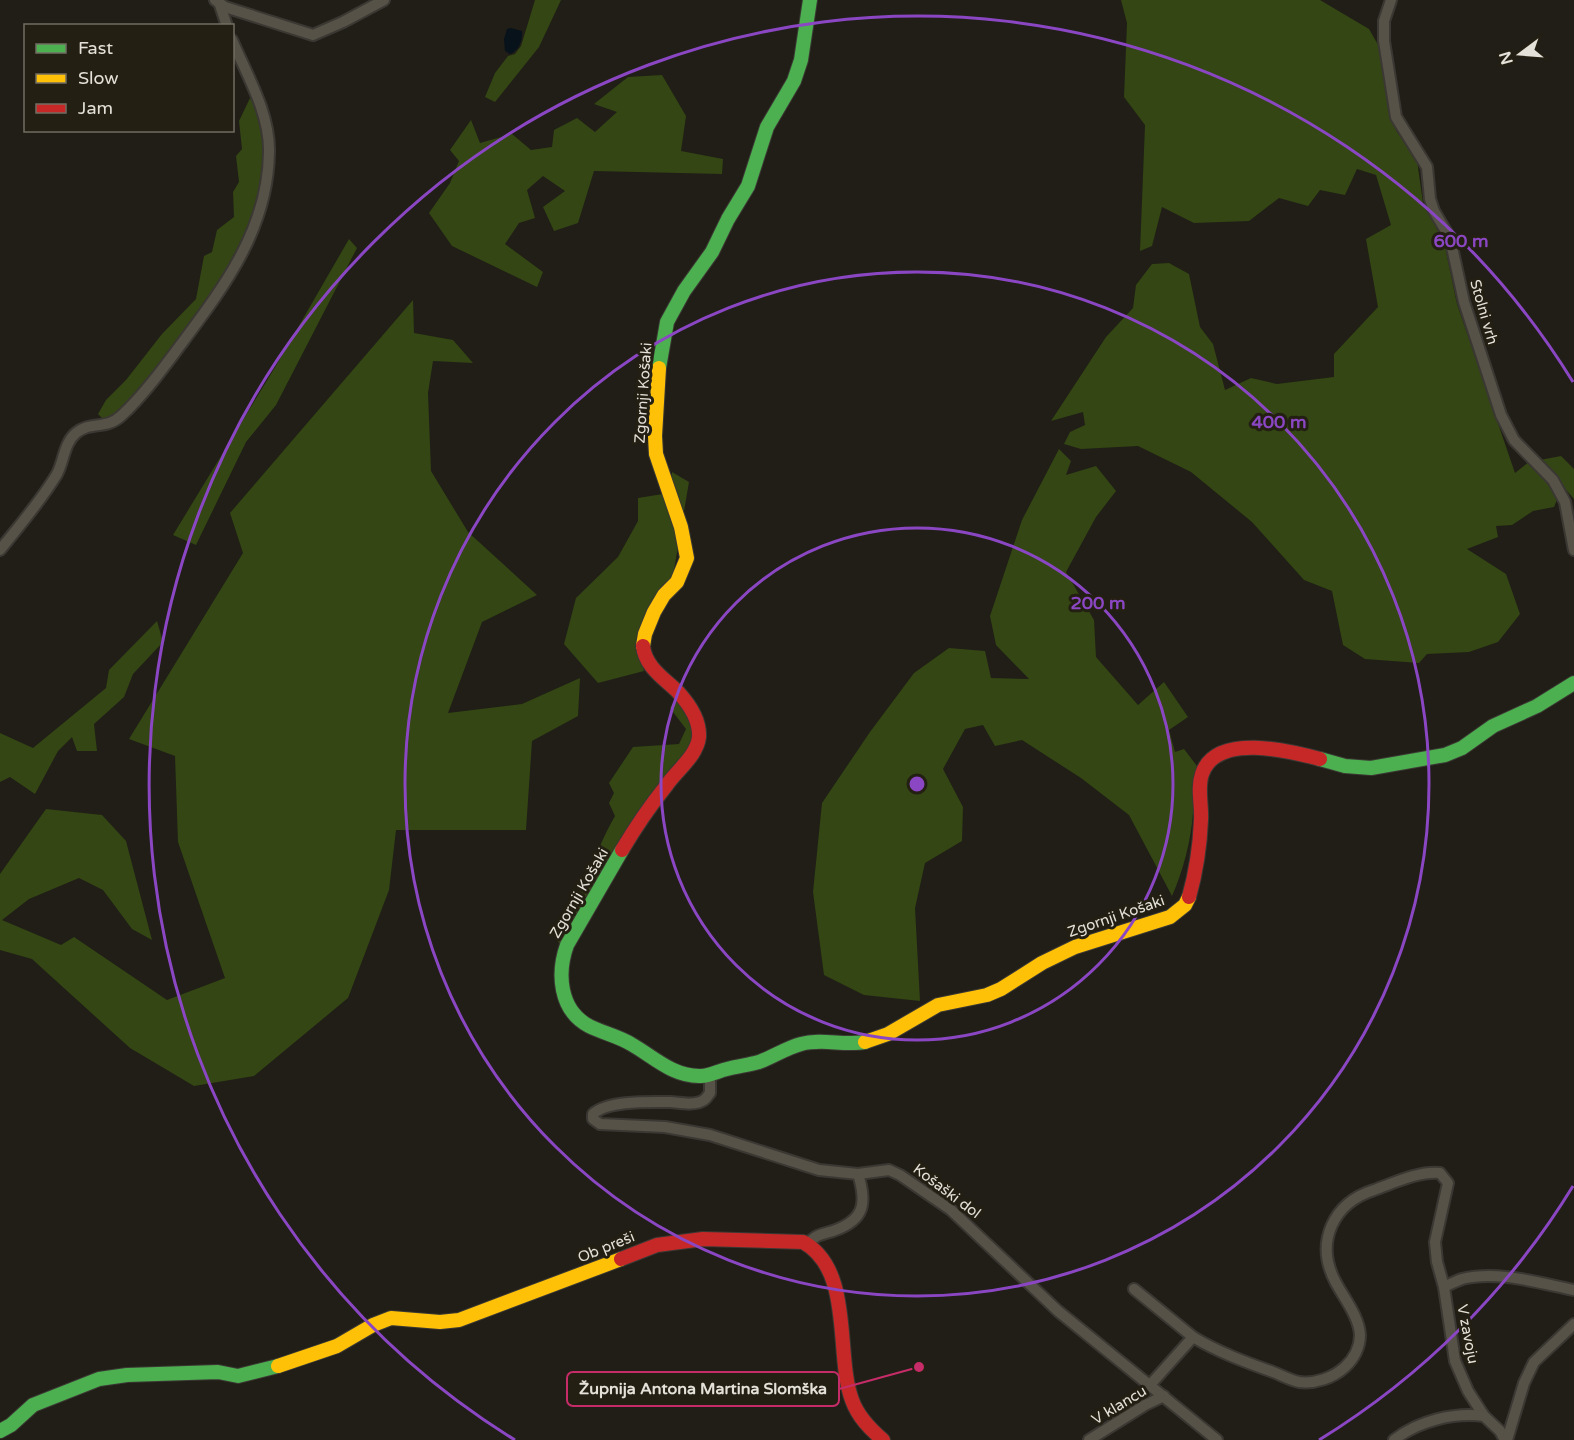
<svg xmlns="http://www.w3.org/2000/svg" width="1574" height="1440" font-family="'Varela Round',sans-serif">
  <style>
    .green { fill: #334613 }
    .water { fill: #07121a }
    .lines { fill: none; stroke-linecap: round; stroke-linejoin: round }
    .street-casing { stroke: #3b3833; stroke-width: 14 }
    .fast-casing { stroke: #3b3833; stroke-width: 16 }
    .slow-casing { stroke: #3b3833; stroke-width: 16 }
    .jam-casing { stroke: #3b3833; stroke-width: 16 }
    .street { stroke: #565247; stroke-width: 10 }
    .fast { stroke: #4caf50; stroke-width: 14 }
    .slow { stroke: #ffc107; stroke-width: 14 }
    .jam { stroke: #c62828; stroke-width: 14 }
    .ring { fill: none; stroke: #8b47c3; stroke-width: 3 }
    .labels { text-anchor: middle; stroke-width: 6; stroke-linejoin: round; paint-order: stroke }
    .street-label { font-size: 15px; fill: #e4e1d9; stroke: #241f13 }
    .centre { fill: #8b47c3; stroke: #241f13; stroke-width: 3 }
    .ring-label { font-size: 18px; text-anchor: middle; font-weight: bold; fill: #8b47c3; stroke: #241f13; stroke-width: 6; stroke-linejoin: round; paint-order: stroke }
    .leader { fill: none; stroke: #c52c68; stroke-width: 2 }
    .callout-dot { fill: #c52c68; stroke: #241f13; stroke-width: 2 }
    .callout { fill: #241f13; stroke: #c52c68; stroke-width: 2 }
    .callout-label { font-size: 16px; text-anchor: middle; font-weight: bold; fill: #e4e1d9 }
  </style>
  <rect width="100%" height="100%" fill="#201e17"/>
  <g class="green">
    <path d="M 535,0 L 561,0 L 539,47 L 495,102 L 485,97 L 495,73 L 508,56 L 515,54 L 521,46 Z"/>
    <path d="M 1121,0 L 1320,0 L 1369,29 L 1381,50 L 1390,115 L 1397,132 L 1417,160 L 1423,203 L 1444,242 L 1457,304 L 1515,473 L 1530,461 L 1549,482 L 1558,497 L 1554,507 L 1533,511 L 1512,525 L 1496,526 L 1498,537 L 1467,549 L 1506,574 L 1520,614 L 1498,642 L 1469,652 L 1427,654 L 1419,663 L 1365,659 L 1343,645 L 1332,591 L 1304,580 L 1252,522 L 1191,472 L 1138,446 L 1081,449 L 1064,444 L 1070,432 L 1085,425 L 1083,412 L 1051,421 L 1106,337 L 1133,308 L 1136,285 L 1152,264 L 1169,263 L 1189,274 L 1200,327 L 1213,344 L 1225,390 L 1251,378 L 1277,384 L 1334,377 L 1334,354 L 1378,307 L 1366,239 L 1391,225 L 1376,175 L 1357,169 L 1345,195 L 1320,190 L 1308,206 L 1279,198 L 1249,221 L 1194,223 L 1162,207 L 1152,246 L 1140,251 L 1145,125 L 1124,97 L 1127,23 Z"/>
    <path d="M 662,75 L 686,116 L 681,151 L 723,159 L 722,174 L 594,171 L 578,223 L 554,231 L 543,207 L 565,191 L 543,176 L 527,190 L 535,218 L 519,223 L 505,244 L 543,272 L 537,287 L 452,246 L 429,213 L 450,183 L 459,161 L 450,150 L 471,120 L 480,143 L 512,134 L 531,150 L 552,147 L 554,130 L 577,118 L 595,132 L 617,112 L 594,104 L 628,77 Z"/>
    <path d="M 250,98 L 262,119 L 264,166 L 257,205 L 244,243 L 185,334 L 130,401 L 106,422 L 98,414 L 106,400 L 126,380 L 162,334 L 196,299 L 204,256 L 212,252 L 217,230 L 234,217 L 233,192 L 239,182 L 236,156 L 242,149 L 239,121 Z"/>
    <path d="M 349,239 L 357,248 L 276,405 L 246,442 L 196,545 L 173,535 L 274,369 Z"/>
    <path d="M 413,300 L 414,333 L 453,340 L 473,363 L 433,361 L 428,393 L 431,471 L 468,532 L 537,595 L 482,622 L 448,713 L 522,704 L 580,678 L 578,716 L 532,741 L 526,830 L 396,830 L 389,890 L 348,998 L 254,1076 L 194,1086 L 130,1048 L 32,959 L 0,950 L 0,874 L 46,809 L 102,815 L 126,841 L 152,940 L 132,929 L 103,890 L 79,878 L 29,899 L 2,920 L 61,945 L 74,937 L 167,1000 L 225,978 L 178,842 L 175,756 L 129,739 L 243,553 L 230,513 Z"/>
    <path d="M 1059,449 L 1071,461 L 1066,475 L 1096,466 L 1116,491 L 1096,517 L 1066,572 L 1094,620 L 1096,657 L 1138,705 L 1164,682 L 1188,717 L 1169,730 L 1175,752 L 1184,749 L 1197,766 C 1192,782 1194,796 1193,813 C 1191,841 1183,871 1172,896 L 1129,815 L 1081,778 L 1022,740 L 995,746 L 983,725 L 965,729 L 943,769 L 963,807 L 962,841 L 925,863 L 915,908 L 920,1001 L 864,995 L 824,975 L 813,892 L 822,803 L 870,732 L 914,673 L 949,648 L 985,651 L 991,678 L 1029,679 L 996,645 L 990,616 L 1022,520 Z"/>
    <path d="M 1561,456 L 1574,469 L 1574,499 L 1540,460 Z"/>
    <path d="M 672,472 L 689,482 L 673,576 L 638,648 L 644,671 L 598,683 L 564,644 L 576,598 L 618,557 L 638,521 L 638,498 L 669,493 Z"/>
    <path d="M 157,621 L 163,642 L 133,674 L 124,697 L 94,724 L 97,751 L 77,751 L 72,737 L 58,751 L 35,794 L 10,777 L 0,782 L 0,733 L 33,748 L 106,688 L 109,670 Z"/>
    <path d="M 675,699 C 689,716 697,728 692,750 L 560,945 L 553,933 C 582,900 593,854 615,816 L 609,803 L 614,793 L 609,783 L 633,747 L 679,744 L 686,729 L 670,708 Z"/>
  </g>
  <path class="water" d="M 511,28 L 522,31 C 523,40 519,51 510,54 L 505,51 L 504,39 L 507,29 Z"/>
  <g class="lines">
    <defs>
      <g id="street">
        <path d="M 215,0 L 225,7 L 313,35 L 343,22 L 384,0"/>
        <path d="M 1391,0 L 1384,21 L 1384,41 L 1396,117 L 1427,167 L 1430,199 L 1434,211 L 1450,238 L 1464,302 L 1501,415 L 1514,440 L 1553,480 L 1565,502 L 1574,550"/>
        <path d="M 220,5 L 227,26"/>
        <path d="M 0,550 C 19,526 41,501 57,474 C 64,461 64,443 76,433 C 90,421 106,430 121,416 C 143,396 165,366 182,343 C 226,284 268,228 269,152 C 270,114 247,75 232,40"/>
        <path d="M 710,1075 L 710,1093 C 708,1095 707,1098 704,1100 C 695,1106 681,1103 671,1102 C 651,1102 608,1100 593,1114 L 593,1119 L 600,1124 L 665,1127 L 710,1135 L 819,1170 L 858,1174 L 889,1170 L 900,1175 L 951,1210 L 1058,1311 L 1217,1440"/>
        <path d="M 808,1244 C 815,1235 822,1234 833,1231 C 865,1220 867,1203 858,1174"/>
        <path d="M 1444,1287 C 1450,1284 1456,1281 1462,1279 C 1497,1270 1539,1283 1574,1290"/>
        <path d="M 1134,1289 L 1193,1337"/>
        <path d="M 1150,1385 L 1193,1337 C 1218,1352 1245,1362 1273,1372 C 1281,1375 1290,1380 1299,1382 C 1315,1384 1333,1378 1345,1367 C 1354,1359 1360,1347 1360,1335 C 1359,1316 1343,1297 1335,1281 C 1315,1242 1333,1203 1374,1190 C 1394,1183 1418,1171 1440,1173 L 1448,1183 L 1435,1242 L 1437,1262 L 1444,1287 L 1455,1361 L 1468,1391 L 1484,1416 L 1500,1431 L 1505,1440"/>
        <path d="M 1089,1440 L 1145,1405 L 1164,1396"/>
        <path d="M 1394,1440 C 1418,1421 1454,1412 1484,1416"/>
        <path d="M 1507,1440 L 1524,1383 L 1534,1362 L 1574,1324"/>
      </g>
      <g id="fast">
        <path d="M 659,368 L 667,322 L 684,291 L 712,252 L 728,219 L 748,186 L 767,127 L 794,81 L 801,60 L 810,0"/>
        <path d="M 1320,759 L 1345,766 L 1371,768 L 1445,755 L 1462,748 L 1493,726 L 1537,706 L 1574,683"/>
        <path d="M 622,850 L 567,945 C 557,973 559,1010 589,1026 C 603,1033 618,1036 631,1044 C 654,1057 673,1077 701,1076 C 710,1076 718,1071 727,1069 C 738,1066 749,1065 759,1062 C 773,1057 786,1048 801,1044 C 822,1038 844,1046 865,1042"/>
        <path d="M 0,1431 L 11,1425 L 33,1405 L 99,1379 L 127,1375 L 218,1372 L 238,1376 L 278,1366"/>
      </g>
      <g id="slow">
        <path d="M 643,646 L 645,634 L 654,612 L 664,595 L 677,582 L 687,558 L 681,527 L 656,454 L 655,436 L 659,368"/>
        <path d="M 865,1042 L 888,1034 L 938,1005 L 987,995 L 1001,989 L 1042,963 L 1075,947 L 1170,917 L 1185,905 L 1189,897"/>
        <path d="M 278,1366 L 337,1346 L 373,1325 L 391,1318 L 440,1322 L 459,1320 L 621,1259"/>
      </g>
      <g id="jam">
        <path d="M 622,850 C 635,828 650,806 666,786 C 676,771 697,756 699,737 C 700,720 689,704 678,692 C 665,679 645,667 643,646"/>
        <path d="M 1189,897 C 1196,872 1200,846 1201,820 C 1202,805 1197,788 1202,774 C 1216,732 1290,751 1320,759"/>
        <path d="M 621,1259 L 657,1245 L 703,1239 L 803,1242 C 854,1270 835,1355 852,1400 C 858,1417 870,1429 883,1440"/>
      </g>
    </defs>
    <use href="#street" class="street-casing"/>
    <use href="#fast" class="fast-casing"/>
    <use href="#slow" class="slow-casing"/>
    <use href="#jam" class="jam-casing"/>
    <use href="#street" class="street"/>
    <use href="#fast" class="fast"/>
    <use href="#slow" class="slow"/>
    <use href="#jam" class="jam"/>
  </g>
  <g class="ring">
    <circle cx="917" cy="784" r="256"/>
    <circle cx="917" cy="784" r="512"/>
    <path d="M1573 1186A769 769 0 0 1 1319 1440M515 1440A769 769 0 1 1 1573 382"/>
  </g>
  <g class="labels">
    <g class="street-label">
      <text transform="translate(1484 312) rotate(74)" y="5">Stolni vrh</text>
      <text transform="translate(643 393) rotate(-86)" y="5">Zgornji Košaki</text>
      <text transform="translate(579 893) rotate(-60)" y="5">Zgornji Košaki</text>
      <text transform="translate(1116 916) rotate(-19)" y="5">Zgornji Košaki</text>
      <text transform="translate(947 1191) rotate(37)" y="5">Košaški dol</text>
      <text transform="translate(606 1247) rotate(-22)" y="5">Ob preši</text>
      <text transform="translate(1468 1334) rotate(79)" y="5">V zavoju</text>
      <text transform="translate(1119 1405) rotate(-31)" y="5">V klancu</text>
    </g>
  </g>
  <circle cx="917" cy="784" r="9" class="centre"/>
  <g class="ring-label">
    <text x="1461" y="247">600 m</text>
    <text x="1279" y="428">400 m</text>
    <text x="1098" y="609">200 m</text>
  </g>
  <path class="leader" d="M919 1367L839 1389"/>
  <circle class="callout-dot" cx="919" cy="1367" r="6"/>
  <rect class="callout" x="567" y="1372" width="272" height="34" rx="6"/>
  <g class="callout-label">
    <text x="703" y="1394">Župnija Antona Martina Slomška</text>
  </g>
  <rect x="24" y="24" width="210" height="108" fill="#241f13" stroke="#716d62" stroke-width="1.5"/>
  <rect x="36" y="44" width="30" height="9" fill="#4caf50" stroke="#716d62" stroke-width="1.5"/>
  <text x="78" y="54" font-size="18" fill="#e4e1d9">Fast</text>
  <rect x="36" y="74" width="30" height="9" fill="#ffc107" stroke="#716d62" stroke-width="1.5"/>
  <text x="78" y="84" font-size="18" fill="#e4e1d9">Slow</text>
  <rect x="36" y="104" width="30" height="9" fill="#c62828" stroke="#716d62" stroke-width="1.5"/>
  <text x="78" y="114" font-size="18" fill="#e4e1d9">Jam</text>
  <g transform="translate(1520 54) rotate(254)" stroke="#241f13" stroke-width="4.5" paint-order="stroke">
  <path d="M0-4.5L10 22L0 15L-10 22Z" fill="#e4e1d9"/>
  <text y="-9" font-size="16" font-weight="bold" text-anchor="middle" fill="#e4e1d9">N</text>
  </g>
</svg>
